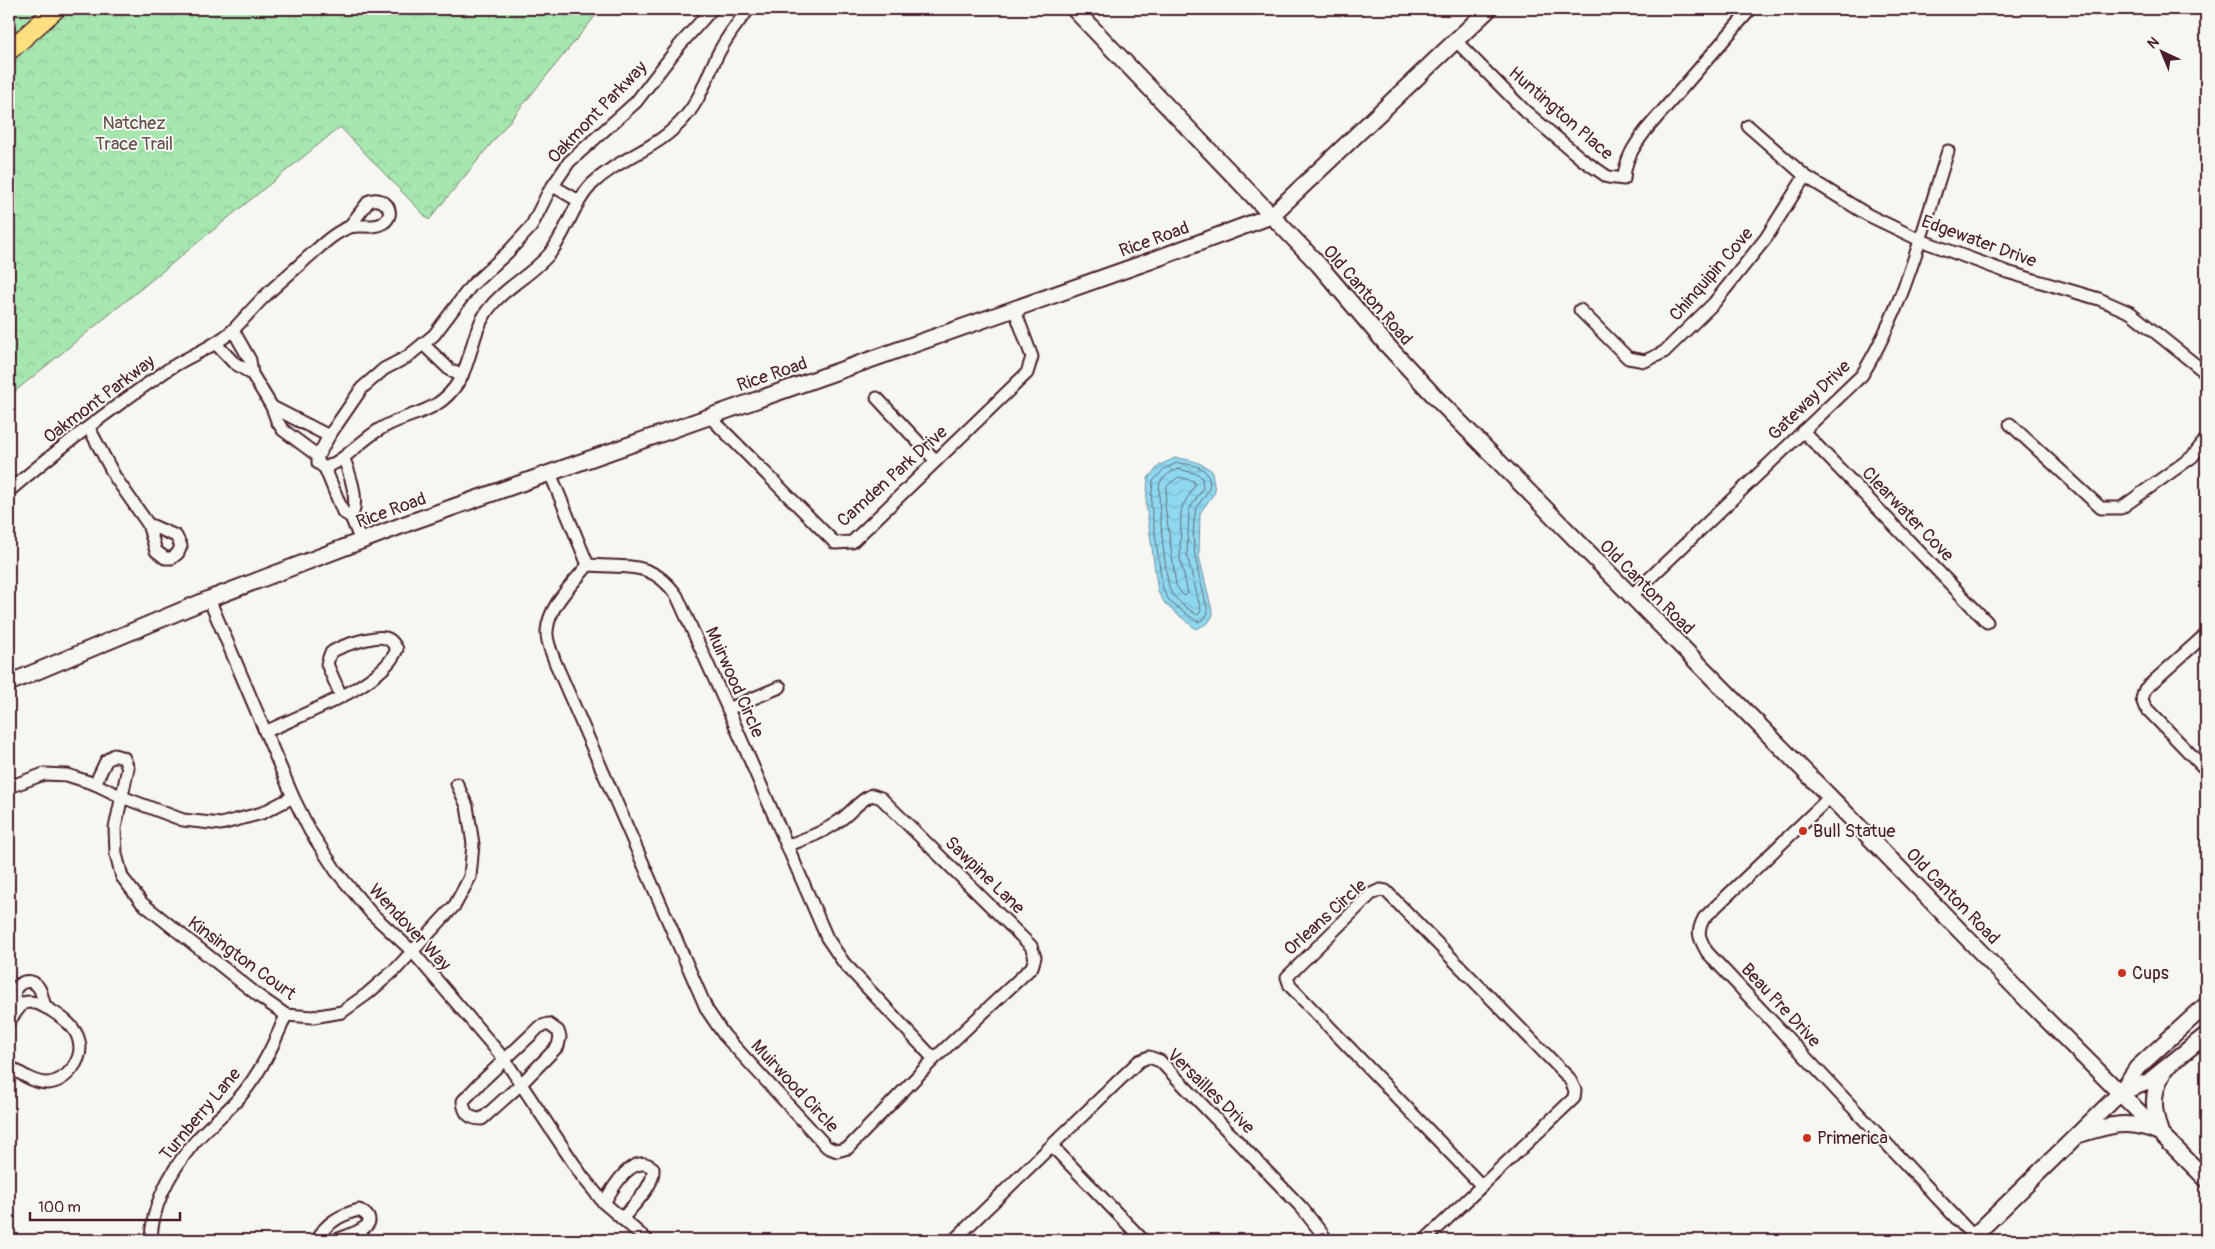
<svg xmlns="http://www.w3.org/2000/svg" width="2215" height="1249" font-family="Pangolin,sans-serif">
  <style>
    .forest { fill: url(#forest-crowns); stroke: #78826d }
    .water { fill: url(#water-waves); stroke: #738fa1 }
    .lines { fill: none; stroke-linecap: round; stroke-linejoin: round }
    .shore { stroke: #66697a; stroke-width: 1 }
    .street-casing { stroke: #4a1f2b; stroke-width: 15 }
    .secondary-casing { stroke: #4a1f2b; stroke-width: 19 }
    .primary-casing { stroke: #4a1f2b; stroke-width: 21 }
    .street { stroke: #f6f6f2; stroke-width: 11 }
    .secondary { stroke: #f6f6f2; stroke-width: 15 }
    .primary { stroke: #fce080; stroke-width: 18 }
    .poi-dot { fill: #c8321e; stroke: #f6f6f2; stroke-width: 2 }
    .labels { text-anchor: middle; stroke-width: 4; stroke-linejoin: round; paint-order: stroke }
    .street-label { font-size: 18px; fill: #4a1f2b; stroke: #f6f6f2 }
    .park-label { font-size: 18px; fill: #61514c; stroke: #f6f6f2 }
    .poi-label { font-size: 18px; fill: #4a1f2b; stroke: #f6f6f2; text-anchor: start }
  </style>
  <defs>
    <pattern id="forest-crowns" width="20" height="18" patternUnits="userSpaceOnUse" patternTransform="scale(1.25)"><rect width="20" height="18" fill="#a6e6af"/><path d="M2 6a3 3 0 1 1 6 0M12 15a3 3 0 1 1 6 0" fill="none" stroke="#90c597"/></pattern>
    <pattern id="water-waves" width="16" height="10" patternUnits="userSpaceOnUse" patternTransform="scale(1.25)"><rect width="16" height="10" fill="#8fd9f0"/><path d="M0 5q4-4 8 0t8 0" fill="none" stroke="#7dbace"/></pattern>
  </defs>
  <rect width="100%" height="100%" fill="#f6f6f2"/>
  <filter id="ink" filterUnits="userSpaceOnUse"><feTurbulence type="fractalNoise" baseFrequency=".02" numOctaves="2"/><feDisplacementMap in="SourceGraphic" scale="10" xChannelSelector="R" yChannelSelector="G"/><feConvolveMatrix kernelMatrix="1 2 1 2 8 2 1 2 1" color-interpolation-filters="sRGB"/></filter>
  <g filter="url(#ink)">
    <path class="forest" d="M 9,9 L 601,9 L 429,220 L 340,127 L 9,396 Z"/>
    <path class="water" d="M 1175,458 C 1190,459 1200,462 1212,471 L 1215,492 L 1200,513 L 1199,556 L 1213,615 L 1208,623 L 1196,629 L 1166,605 L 1158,592 L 1146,505 L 1148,478 L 1160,465 Z"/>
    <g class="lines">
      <g class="shore">
        <path d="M 1177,463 C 1187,464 1204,465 1208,476 C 1215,493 1197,499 1195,514 C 1189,553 1201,577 1208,613 L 1204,619 L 1198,622 L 1170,602 L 1163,590 L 1160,569 L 1151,505 L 1153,481 L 1164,469 Z"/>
        <path d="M 1178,469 L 1198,474 L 1202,478 L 1203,488 L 1189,510 L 1187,555 L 1201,611 L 1198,615 C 1188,610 1175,600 1170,590 C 1166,580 1156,491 1160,483 C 1163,476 1171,472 1178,469 Z"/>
        <path d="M 1179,477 L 1194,481 L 1195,485 L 1183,505 L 1181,512 L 1180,558 L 1188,593 L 1185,596 L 1181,593 L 1176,585 L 1165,505 L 1167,486 Z"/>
      </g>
      <defs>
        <g id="street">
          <path d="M 712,9 L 679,46 L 636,102 L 569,162 L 548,193 L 531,227 L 508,252 L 471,286 L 434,335 L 407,357 L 384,369 L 362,388 L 329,436 L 318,456 L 318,463 L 325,468 C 348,458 357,444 377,431 C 406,411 437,417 459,381 C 472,360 471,335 487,311 C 504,287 533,275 551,252 C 567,231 573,204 592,184 C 621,156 658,150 686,116 C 702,97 708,73 719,52 C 727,37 738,22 749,9"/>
          <path d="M 1456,41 L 1525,111 L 1583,160 L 1608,177 L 1624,179 C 1625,159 1634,146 1646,130 L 1749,11"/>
          <path d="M 1748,126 L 1805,176 L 1868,215 L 1920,240 L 2007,272 L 2099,299 L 2131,313 L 2206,373"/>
          <path d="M 553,186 L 579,201"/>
          <path d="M 1580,310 L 1628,358 L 1645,361 L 1664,352 L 1714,303 L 1766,238 L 1805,176"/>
          <path d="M 233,330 L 250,360 L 252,374 L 272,407 L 277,421 L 283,430 L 318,456"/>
          <path d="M 216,344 L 233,362 L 252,374"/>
          <path d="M 423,344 L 450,370 L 462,376"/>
          <path d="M 877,398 L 936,461"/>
          <path d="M 272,407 L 329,436"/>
          <path d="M 709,416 L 835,543 L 852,542 L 1027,373 L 1032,357 L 1014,308"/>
          <path d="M 2010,424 L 2101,508 L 2121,508 L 2192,457 L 2206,439"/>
          <path d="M 89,428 L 115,477 L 148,524 L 156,551 L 165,558 L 172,558 L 178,553 L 181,546 L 176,536 L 148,524"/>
          <path d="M 1803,431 L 1987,622"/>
          <path d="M 344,459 C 350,475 360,501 351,517"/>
          <path d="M 325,468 L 343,512 L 351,517 L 361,541"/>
          <path d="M 550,473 L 588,565"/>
          <path d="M 9,491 C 59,448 112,408 166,371 C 187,356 214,348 233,330 C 243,320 252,309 262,299 C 276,285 292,272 307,258 C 319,248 334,232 350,227 C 360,224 374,229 383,223 C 398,213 384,195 369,201 L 349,227"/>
          <path d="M 1630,597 L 1862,375 C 1904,307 1924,226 1948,151"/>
          <path d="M 209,599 L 293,797 L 310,831 L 336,871 L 371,913 L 412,951 L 505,1060 L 582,1176 L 604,1203 L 647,1240"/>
          <path d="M 2206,634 L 2145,689 L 2142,699 L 2145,707 L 2206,770"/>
          <path d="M 728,709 L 780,687"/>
          <path d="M 265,732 C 300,715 383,686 397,649 C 394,644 391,639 385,638 C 376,635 338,646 331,653 C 329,656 328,661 327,664 L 341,696"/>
          <path d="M 95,784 L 106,761 L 114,755 L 124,758 L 128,768 L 115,828 L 116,854 L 122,877 L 142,903 L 260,997 L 286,1015 L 313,1017 L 342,1012 L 367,994 L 397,968 L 455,905 L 470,877 L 473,844 L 467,806 L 457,784"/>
          <path d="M 9,787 L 44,774 L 67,775 L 95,784 L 122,797 L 183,820 L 221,824 L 262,813 L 293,797"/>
          <path d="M 1830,797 L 1704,918 C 1696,933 1699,937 1707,952 L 1974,1237"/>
          <path d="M 786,846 C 804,839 823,833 839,821 C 851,813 858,801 872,795 L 881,798 L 1031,946 L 1035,957 L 1032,967 L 934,1059 L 848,1148 L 837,1151 L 827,1147 L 724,1035 L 707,1010 L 555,662 C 552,653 546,641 547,631 C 549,605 572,585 588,565 C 628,568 652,560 677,596 L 728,709 L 827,938 L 844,963 L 934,1059"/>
          <path d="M 19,1007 C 4,986 30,973 39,988 C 42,993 43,1001 45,1007"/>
          <path d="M 9,1021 L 23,1003 C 34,1000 42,1005 52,1011 C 63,1018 76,1027 79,1041 C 84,1060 66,1082 47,1083 C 34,1083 19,1073 9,1066"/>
          <path d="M 548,1024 L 558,1031 L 560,1037 L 558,1046 L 521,1084 L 482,1119 C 470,1119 464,1114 463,1101 L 479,1084 L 533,1033 L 539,1027 Z"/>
          <path d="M 1052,1146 L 1143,1240"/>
          <path d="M 604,1203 C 612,1189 633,1151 653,1168 C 655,1186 633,1205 622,1219"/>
          <path d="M 151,1240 C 152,1204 170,1172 193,1144 C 207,1127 225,1114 239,1098 C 260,1074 274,1044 286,1015"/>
          <path d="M 318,1240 C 324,1223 343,1214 359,1210 C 388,1225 346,1236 336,1240"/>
          <path d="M 954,1240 L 1139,1061 L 1149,1057 L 1160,1061 L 1302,1208 L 1327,1240"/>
          <path d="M 1425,1240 L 1574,1098 L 1575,1090 L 1569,1078 L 1386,891 L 1380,890 L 1371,894 L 1287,977 L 1290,986 L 1482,1186"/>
        </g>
        <g id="secondary">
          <path d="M 1074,9 L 1319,265 L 1386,344 L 1439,401 L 1836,803 L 2029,1002 L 2206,1179"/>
          <path d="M 9,683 L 209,599 L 411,522 L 1150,261 L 1271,216 L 1489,9"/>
          <path d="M 2121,1092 L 2148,1082 L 2206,1035"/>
          <path d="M 2160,1131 C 2153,1110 2151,1093 2163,1073"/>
          <path d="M 2081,1134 C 2109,1125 2129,1119 2158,1132"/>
          <path d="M 1970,1240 L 2121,1092 L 2137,1068 L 2206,1005"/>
        </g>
        <path id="primary" d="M 9,51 L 56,9"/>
      </defs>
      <use href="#street" class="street-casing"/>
      <use href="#secondary" class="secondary-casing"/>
      <use href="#primary" class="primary-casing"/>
      <use href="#street" class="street"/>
      <use href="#secondary" class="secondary"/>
      <use href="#primary" class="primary"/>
    </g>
  </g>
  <g class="poi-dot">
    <circle cx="1803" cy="831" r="5"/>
    <circle cx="2122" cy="973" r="5"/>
    <circle cx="1807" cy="1138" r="5"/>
  </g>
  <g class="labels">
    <g class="street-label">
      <text transform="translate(597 112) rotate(-46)" y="6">Oakmont Parkway</text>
      <text transform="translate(1561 113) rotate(41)" y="6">Huntington Place</text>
      <text transform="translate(1154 239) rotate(-20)" y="6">Rice Road</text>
      <text transform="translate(1979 241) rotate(20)" y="6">Edgewater Drive</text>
      <text transform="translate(1711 274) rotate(-49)" y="6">Chinquipin Cove</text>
      <text transform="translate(1368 295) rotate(49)" y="6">Old Canton Road</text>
      <text transform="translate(772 374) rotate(-19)" y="6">Rice Road</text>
      <text transform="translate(99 399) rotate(-37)" y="6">Oakmont Parkway</text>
      <text transform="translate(1809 400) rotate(-44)" y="6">Gateway Drive</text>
      <text transform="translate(892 476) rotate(-42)" y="6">Camden Park Drive</text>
      <text transform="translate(391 510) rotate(-20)" y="6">Rice Road</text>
      <text transform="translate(1908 514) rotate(46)" y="6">Clearwater Cove</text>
      <text transform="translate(1647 587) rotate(45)" y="6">Old Canton Road</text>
      <text transform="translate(735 682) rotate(66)" y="6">Muirwood Circle</text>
      <text transform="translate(985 875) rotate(44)" y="6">Sawpine Lane</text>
      <text transform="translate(1953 896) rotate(46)" y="6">Old Canton Road</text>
      <text transform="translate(1325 917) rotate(-42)" y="6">Orleans Circle</text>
      <text transform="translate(410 927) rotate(47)" y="6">Wendover Way</text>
      <text transform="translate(242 958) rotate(36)" y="6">Kinsington Court</text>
      <text transform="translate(1781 1005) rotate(47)" y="6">Beau Pre Drive</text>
      <text transform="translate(795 1086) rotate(47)" y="6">Muirwood Circle</text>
      <text transform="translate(1211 1091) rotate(44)" y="6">Versailles Drive</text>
      <text transform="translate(200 1114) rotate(-50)" y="6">Turnberry Lane</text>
    </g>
    <g class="park-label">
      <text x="134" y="129">Natchez<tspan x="134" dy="21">Trace Trail</tspan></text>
    </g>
    <g class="poi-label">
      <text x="1813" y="837">Bull Statue</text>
      <text x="2132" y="979">Cups</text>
      <text x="1817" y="1144">Primerica</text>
    </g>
  </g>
  <rect width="2215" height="1249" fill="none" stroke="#f6f6f2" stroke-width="30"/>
  <rect x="15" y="15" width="2185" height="1219" fill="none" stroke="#4a1f2b" stroke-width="2" filter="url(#ink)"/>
  <g transform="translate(2162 52) rotate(316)" stroke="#f6f6f2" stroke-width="4" paint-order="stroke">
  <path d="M0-4L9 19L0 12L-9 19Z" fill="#4a1f2b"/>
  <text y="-8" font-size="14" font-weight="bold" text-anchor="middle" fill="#4a1f2b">N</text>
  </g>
  <path d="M30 1212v8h150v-8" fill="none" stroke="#4a1f2b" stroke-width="2.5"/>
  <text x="38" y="1212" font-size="15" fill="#4a1f2b" stroke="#f6f6f2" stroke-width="4" paint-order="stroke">100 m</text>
</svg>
